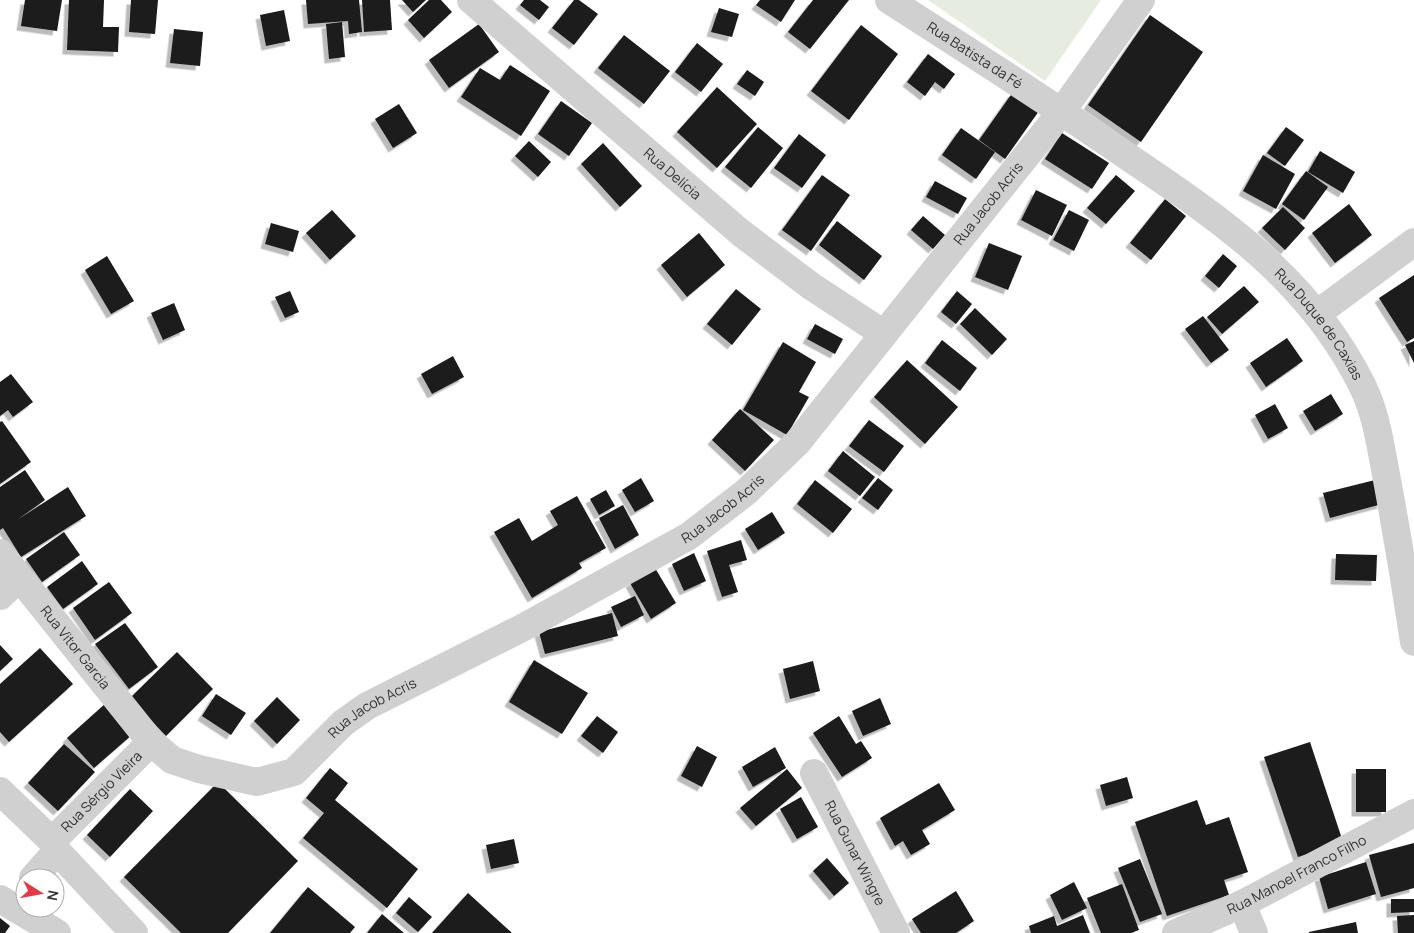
<svg xmlns="http://www.w3.org/2000/svg" width="1414" height="933" font-family="Manrope,sans-serif">
  <style>
    .green { fill: #e6ecdf }
    .building { fill: #1a1a1a; filter: url(#shadow) }
    .lines { fill: none; stroke-linecap: round; stroke-linejoin: round }
    .minor { stroke: #d0d0d0; stroke-width: 28 }
    .tertiary { stroke: #d0d0d0; stroke-width: 28 }
    .labels { text-anchor: middle; stroke-width: 5; stroke-linejoin: round; paint-order: stroke }
    .street-label { font-size: 14px; fill: #333; stroke: #fff }
  </style>
  <defs>
    <filter id="shadow"><feDropShadow dx="-4.5" dy="4.5" stdDeviation="0" flood-color="#0004"/></filter>
  </defs>
  <rect width="100%" height="100%" fill="#fff"/>
  <path class="green" d="M 928,0 L 1101,0 L 1045,81 Z"/>
  <g class="building">
    <path d="M 25,0 L 62,0 L 57,31 L 21,26 Z"/>
    <path d="M 69,0 L 104,0 L 103,27 L 119,27 L 118,52 L 67,50 Z"/>
    <path d="M 131,0 L 158,0 L 155,34 L 129,32 Z"/>
    <path d="M 306,0 L 359,0 L 362,32 L 349,34 L 348,21 L 308,24 Z"/>
    <path d="M 362,0 L 390,0 L 392,30 L 364,32 Z"/>
    <path d="M 402,0 L 426,0 L 413,12 Z"/>
    <path d="M 429,0 L 441,0 L 452,12 L 424,38 L 408,20 Z"/>
    <path d="M 524,0 L 540,0 L 549,7 L 539,20 L 520,5 Z"/>
    <path d="M 574,0 L 579,0 L 598,14 L 574,45 L 552,28 Z"/>
    <path d="M 760,0 L 795,0 L 781,22 L 756,5 Z"/>
    <path d="M 813,0 L 849,0 L 810,49 L 788,32 Z"/>
    <path d="M 719,8 L 739,14 L 732,37 L 711,32 Z"/>
    <path d="M 284,10 L 290,41 L 266,46 L 260,15 Z"/>
    <path d="M 1150,15 L 1203,52 L 1141,142 L 1088,105 Z"/>
    <path d="M 342,22 L 345,57 L 329,59 L 326,24 Z"/>
    <path d="M 479,24 L 499,52 L 449,88 L 429,60 Z"/>
    <path d="M 861,25 L 898,54 L 849,120 L 811,91 Z"/>
    <path d="M 174,29 L 203,32 L 200,66 L 170,63 Z"/>
    <path d="M 624,35 L 670,71 L 644,104 L 598,68 Z"/>
    <path d="M 697,43 L 723,64 L 701,92 L 675,72 Z"/>
    <path d="M 928,54 L 955,74 L 944,89 L 935,82 L 925,96 L 907,82 Z"/>
    <path d="M 510,65 L 550,91 L 521,136 L 461,97 L 480,68 L 500,80 Z"/>
    <path d="M 747,70 L 764,82 L 755,96 L 737,84 Z"/>
    <path d="M 717,87 L 757,124 L 717,168 L 677,132 Z"/>
    <path d="M 1013,92 L 1039,111 L 1005,159 L 979,140 Z"/>
    <path d="M 561,101 L 592,123 L 569,156 L 538,134 Z"/>
    <path d="M 399,104 L 417,133 L 393,148 L 375,119 Z"/>
    <path d="M 758,127 L 783,148 L 751,188 L 725,167 Z"/>
    <path d="M 1286,127 L 1304,140 L 1285,166 L 1267,153 Z"/>
    <path d="M 961,128 L 995,152 L 976,179 L 942,155 Z"/>
    <path d="M 1062,133 L 1109,163 L 1092,189 L 1045,159 Z"/>
    <path d="M 799,134 L 826,155 L 802,188 L 774,168 Z"/>
    <path d="M 529,141 L 551,162 L 538,177 L 515,156 Z"/>
    <path d="M 603,143 L 642,186 L 620,207 L 581,164 Z"/>
    <path d="M 1320,151 L 1355,172 L 1343,193 L 1308,172 Z"/>
    <path d="M 1263,155 L 1295,174 L 1276,209 L 1243,191 Z"/>
    <path d="M 1306,171 L 1328,187 L 1304,220 L 1282,204 Z"/>
    <path d="M 822,175 L 850,195 L 811,251 L 782,230 Z"/>
    <path d="M 1116,175 L 1135,191 L 1106,224 L 1087,208 Z"/>
    <path d="M 935,181 L 967,198 L 958,214 L 926,197 Z"/>
    <path d="M 1036,190 L 1067,205 L 1052,236 L 1021,220 Z"/>
    <path d="M 1165,199 L 1186,216 L 1151,260 L 1130,243 Z"/>
    <path d="M 1349,204 L 1372,235 L 1335,263 L 1312,233 Z"/>
    <path d="M 1283,207 L 1305,228 L 1285,250 L 1262,228 Z"/>
    <path d="M 332,210 L 356,236 L 330,260 L 306,233 Z"/>
    <path d="M 1069,210 L 1089,220 L 1074,251 L 1053,240 Z"/>
    <path d="M 923,216 L 945,235 L 933,249 L 911,230 Z"/>
    <path d="M 837,221 L 882,256 L 864,280 L 819,245 Z"/>
    <path d="M 271,223 L 299,231 L 293,252 L 265,244 Z"/>
    <path d="M 699,233 L 725,265 L 687,297 L 661,265 Z"/>
    <path d="M 989,243 L 1022,256 L 1008,290 L 975,277 Z"/>
    <path d="M 1223,254 L 1237,266 L 1219,288 L 1205,276 Z"/>
    <path d="M 107,256 L 134,301 L 111,314 L 85,270 Z"/>
    <path d="M 1414,275 L 1414,338 L 1407,342 L 1379,298 Z"/>
    <path d="M 1244,286 L 1259,302 L 1222,334 L 1207,317 Z"/>
    <path d="M 736,289 L 761,309 L 732,345 L 707,324 Z"/>
    <path d="M 290,291 L 299,312 L 285,318 L 275,297 Z"/>
    <path d="M 957,291 L 972,304 L 956,324 L 941,312 Z"/>
    <path d="M 174,303 L 185,330 L 163,340 L 151,313 Z"/>
    <path d="M 975,308 L 1007,339 L 992,355 L 960,324 Z"/>
    <path d="M 1203,316 L 1229,350 L 1211,363 L 1185,329 Z"/>
    <path d="M 815,324 L 843,339 L 835,354 L 807,339 Z"/>
    <path d="M 1287,338 L 1303,361 L 1266,387 L 1250,363 Z"/>
    <path d="M 942,340 L 977,368 L 960,391 L 925,363 Z"/>
    <path d="M 1414,341 L 1414,363 L 1405,345 Z"/>
    <path d="M 783,342 L 816,362 L 799,392 L 809,397 L 787,435 L 743,410 Z"/>
    <path d="M 453,356 L 464,377 L 432,394 L 421,374 Z"/>
    <path d="M 907,360 L 958,407 L 925,444 L 874,397 Z"/>
    <path d="M 11,374 L 33,402 L 13,417 L 8,410 L 0,416 L 0,382 Z"/>
    <path d="M 1331,394 L 1343,414 L 1315,431 L 1303,411 Z"/>
    <path d="M 1275,404 L 1288,428 L 1268,439 L 1255,415 Z"/>
    <path d="M 740,409 L 774,440 L 745,471 L 712,440 Z"/>
    <path d="M 869,420 L 904,446 L 884,472 L 849,446 Z"/>
    <path d="M 2,421 L 31,462 L 0,484 L 0,422 Z"/>
    <path d="M 843,451 L 875,477 L 860,496 L 828,471 Z"/>
    <path d="M 25,470 L 45,500 L 17,520 L 68,487 L 86,516 L 21,557 L 3,528 L 0,530 L 0,487 Z"/>
    <path d="M 641,478 L 654,501 L 635,512 L 622,490 Z"/>
    <path d="M 878,478 L 893,490 L 878,510 L 862,498 Z"/>
    <path d="M 815,480 L 852,509 L 833,533 L 797,504 Z"/>
    <path d="M 1375,480 L 1382,504 L 1330,518 L 1323,493 Z"/>
    <path d="M 606,490 L 615,506 L 599,515 L 590,499 Z"/>
    <path d="M 577,496 L 606,548 L 579,563 L 582,568 L 532,598 L 494,532 L 519,518 L 532,541 L 558,525 L 550,511 Z"/>
    <path d="M 623,505 L 639,535 L 615,549 L 599,518 Z"/>
    <path d="M 772,512 L 785,533 L 758,550 L 745,529 Z"/>
    <path d="M 64,532 L 80,555 L 42,582 L 26,559 Z"/>
    <path d="M 741,540 L 747,560 L 729,565 L 738,592 L 722,597 L 707,551 Z"/>
    <path d="M 694,553 L 706,581 L 684,591 L 672,564 Z"/>
    <path d="M 1336,554 L 1377,555 L 1376,581 L 1335,580 Z"/>
    <path d="M 82,561 L 98,584 L 63,609 L 47,587 Z"/>
    <path d="M 655,568 L 676,603 L 651,619 L 630,583 Z"/>
    <path d="M 109,582 L 132,613 L 95,640 L 73,608 Z"/>
    <path d="M 635,596 L 644,615 L 621,627 L 611,607 Z"/>
    <path d="M 612,613 L 618,636 L 545,654 L 539,632 Z"/>
    <path d="M 125,623 L 158,667 L 129,689 L 95,644 Z"/>
    <path d="M 0,645 L 13,659 L 0,671 Z"/>
    <path d="M 40,648 L 73,684 L 9,742 L 0,732 L 0,684 Z"/>
    <path d="M 177,652 L 213,689 L 166,736 L 130,698 Z"/>
    <path d="M 534,660 L 588,693 L 562,734 L 509,702 Z"/>
    <path d="M 813,661 L 820,691 L 790,699 L 783,669 Z"/>
    <path d="M 216,694 L 246,713 L 231,735 L 202,716 Z"/>
    <path d="M 277,697 L 300,720 L 277,744 L 254,721 Z"/>
    <path d="M 880,698 L 891,724 L 863,736 L 852,711 Z"/>
    <path d="M 106,703 L 133,734 L 94,768 L 67,738 Z"/>
    <path d="M 597,716 L 618,732 L 603,753 L 581,736 Z"/>
    <path d="M 839,716 L 856,744 L 861,741 L 872,758 L 842,777 L 813,733 Z"/>
    <path d="M 1310,742 L 1343,842 L 1298,857 L 1264,757 Z"/>
    <path d="M 64,744 L 95,772 L 58,811 L 28,783 Z"/>
    <path d="M 697,746 L 717,757 L 702,787 L 681,776 Z"/>
    <path d="M 775,747 L 786,768 L 753,787 L 742,767 Z"/>
    <path d="M 330,768 L 348,783 L 335,800 L 418,869 L 387,908 L 303,838 L 324,813 L 306,798 Z"/>
    <path d="M 787,769 L 802,788 L 756,826 L 740,808 Z"/>
    <rect x="1356" y="769" width="30" height="43"/>
    <path d="M 1127,777 L 1133,798 L 1106,806 L 1100,785 Z"/>
    <path d="M 218,782 L 298,861 L 228,933 L 181,933 L 124,877 Z"/>
    <path d="M 939,783 L 955,810 L 922,830 L 930,844 L 911,855 L 903,841 L 895,846 L 880,818 Z"/>
    <path d="M 130,789 L 153,811 L 110,857 L 87,835 Z"/>
    <path d="M 801,797 L 818,827 L 797,839 L 780,809 Z"/>
    <path d="M 1197,800 L 1206,825 L 1229,817 L 1248,872 L 1224,880 L 1229,895 L 1167,916 L 1135,822 Z"/>
    <path d="M 514,839 L 519,863 L 491,869 L 486,845 Z"/>
    <path d="M 1414,843 L 1414,888 L 1381,897 L 1369,855 Z"/>
    <path d="M 827,858 L 849,883 L 834,896 L 813,871 Z"/>
    <path d="M 1140,859 L 1162,914 L 1140,922 L 1118,868 Z"/>
    <path d="M 1366,862 L 1376,894 L 1328,909 L 1319,877 Z"/>
    <path d="M 1074,882 L 1087,908 L 1062,920 L 1050,895 Z"/>
    <path d="M 1122,884 L 1139,930 L 1131,933 L 1101,933 L 1087,898 Z"/>
    <path d="M 308,887 L 355,927 L 350,933 L 270,933 Z"/>
    <path d="M 956,891 L 974,921 L 956,933 L 921,933 L 912,919 Z"/>
    <path d="M 468,893 L 512,933 L 432,933 Z"/>
    <path d="M 409,897 L 432,917 L 418,932 L 396,913 Z"/>
    <path d="M 1391,899 L 1414,899 L 1414,912 L 1391,913 Z"/>
    <path d="M 382,914 L 404,933 L 367,933 Z"/>
    <path d="M 1083,915 L 1090,933 L 1031,933 L 1029,926 L 1054,916 L 1057,926 Z"/>
    <path d="M 1414,915 L 1414,933 L 1398,933 L 1397,916 Z"/>
    <path d="M 0,918 L 10,926 L 5,933 L 0,933 Z"/>
    <path d="M 1356,922 L 1358,933 L 1309,933 L 1309,932 Z"/>
  </g>
  <g class="lines">
    <g class="minor">
      <path id="s1" d="M 471,0 L 741,233 L 811,286 L 884,334"/>
      <path id="s2" d="M 889,0 C 965,49 1041,97 1115,148 C 1214,215 1308,275 1363,387 C 1377,416 1381,449 1387,480 C 1397,534 1406,588 1414,642"/>
      <path d="M 1318,313 L 1414,242"/>
      <path id="s3" d="M 0,553 L 151,742 L 172,760 L 199,769 L 257,782 L 294,772 L 343,723 L 367,706 L 524,627 L 689,536 L 746,492 L 797,443 L 1062,111 L 1141,0"/>
      <path d="M 0,596 L 19,578"/>
      <path id="s4" d="M 814,773 L 896,933"/>
      <path id="s5" d="M 52,841 L 151,742"/>
      <path d="M 33,878 L 57,851"/>
      <path d="M 0,899 L 57,933"/>
      <path d="M 1242,904 L 1254,933"/>
      <path id="s6" d="M 1176,933 L 1242,904 L 1414,813"/>
    </g>
    <path class="tertiary" d="M 0,791 L 52,841 L 57,851 L 134,933"/>
  </g>
  <g class="labels">
    <g class="street-label">
      <text dy="5" stroke="none"><textPath href="#s2" startOffset="102">Rua Batista da Fé</textPath></text>
      <text dy="5" stroke="none"><textPath href="#s1" startOffset="266">Rua Delícia</textPath></text>
      <text dy="5" stroke="none"><textPath href="#s3" startOffset="1308">Rua Jacob Acris</textPath></text>
      <text dy="5" stroke="none"><textPath href="#s2" startOffset="542">Rua Duque de Caxias</textPath></text>
      <text dy="5" stroke="none"><textPath href="#s3" startOffset="902">Rua Jacob Acris</textPath></text>
      <text dy="5" stroke="none"><textPath href="#s3" startOffset="121">Rua Vitor Garcia</textPath></text>
      <text dy="5" stroke="none"><textPath href="#s3" startOffset="498">Rua Jacob Acris</textPath></text>
      <text dy="5" stroke="none"><textPath href="#s5" startOffset="70">Rua Sérgio Vieira</textPath></text>
      <text dy="5" stroke="none"><textPath href="#s4" startOffset="90">Rua Gunar Wingre</textPath></text>
      <text dy="5" stroke="none"><textPath href="#s6" startOffset="134">Rua Manoel Franco Filho</textPath></text>
    </g>
  </g>
  <g transform="translate(40 893) rotate(101)"><circle r="24" fill="#ffffff" stroke="#adadad"/>
  <path d="M0-4L9 19L0 12L-9 19Z" fill="#e63946"/>
  <text y="-8" font-size="14" font-weight="bold" text-anchor="middle" fill="#333333">N</text>
  </g>
</svg>
